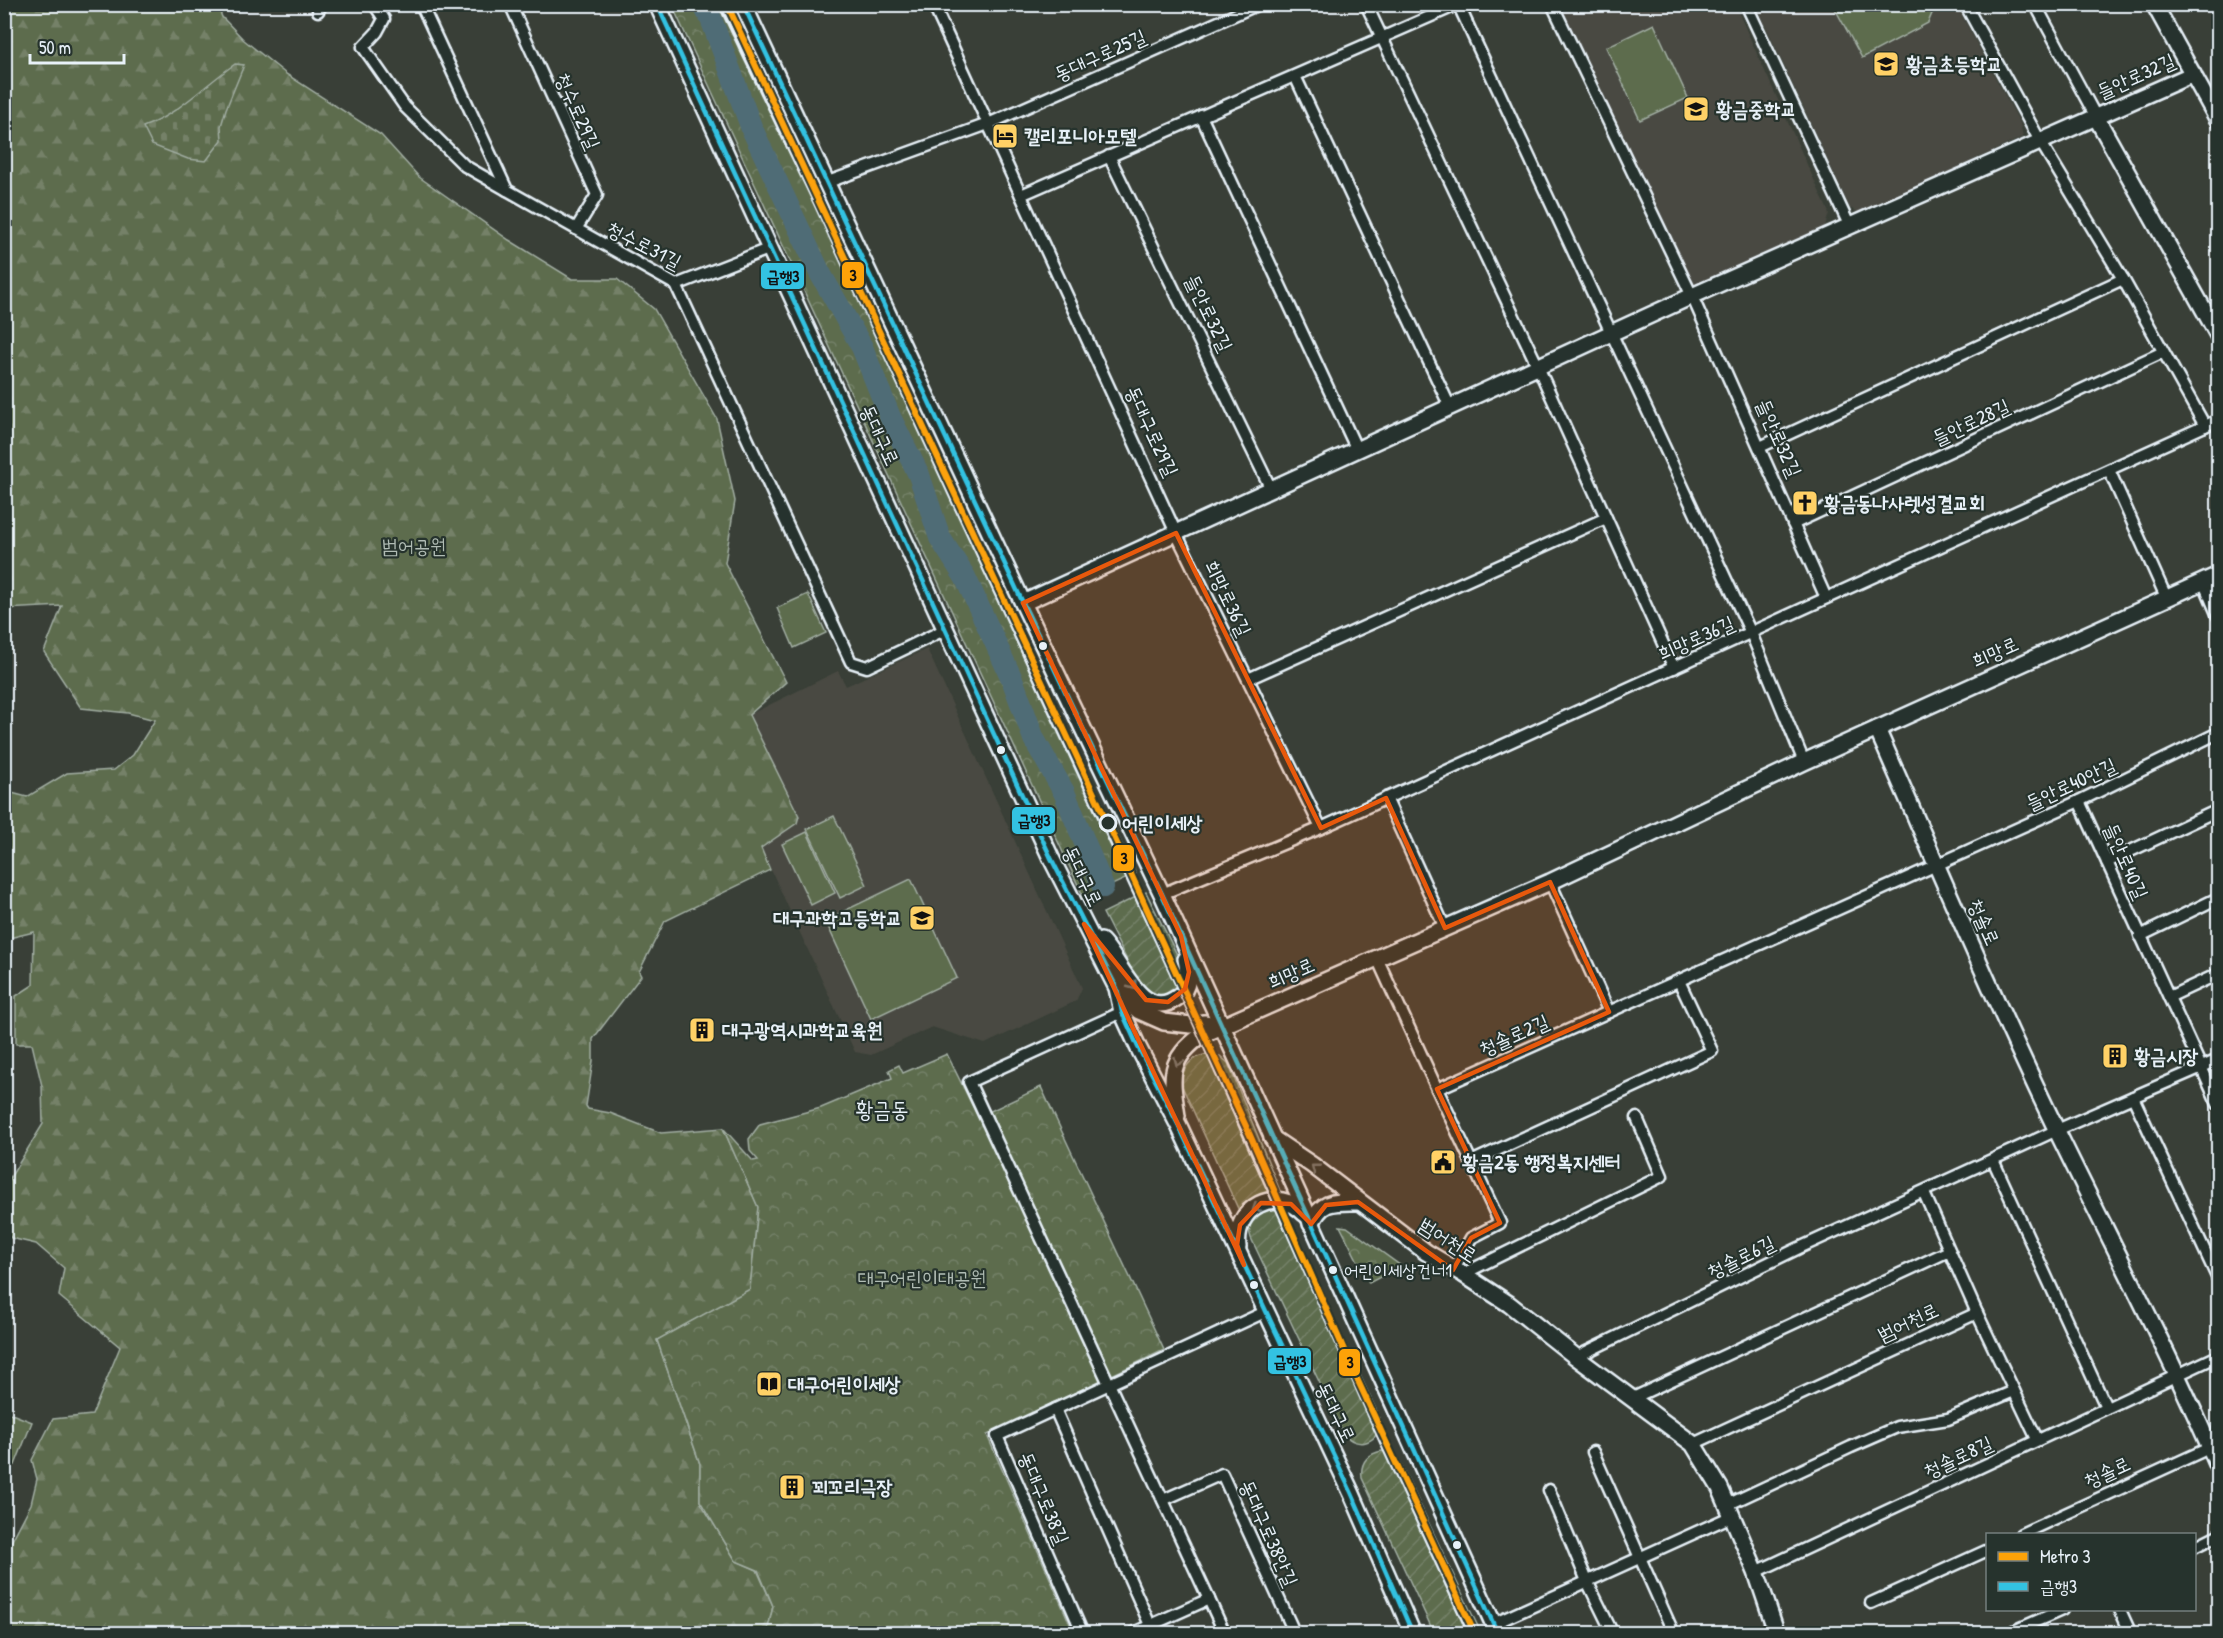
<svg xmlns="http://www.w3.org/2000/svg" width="2223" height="1638" font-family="'Patrick Hand','Poor Story',sans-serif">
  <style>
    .built { fill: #494a42 }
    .grass { fill: #5d6c4e; stroke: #a2aea3; stroke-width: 1.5 }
    .forest { fill: url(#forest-firs); stroke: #a2aea3; stroke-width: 1.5 }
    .cemetery { fill: url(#cemetery-stones); stroke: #a2aea3; stroke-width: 1.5 }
    .park { fill: url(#park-crowns); stroke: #a2aea3; stroke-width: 1.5 }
    .garden { fill: url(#garden-furrows); stroke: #a2aea3; stroke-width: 1.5 }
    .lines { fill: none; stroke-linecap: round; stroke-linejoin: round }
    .river { stroke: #506c76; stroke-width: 22 }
    .street-casing { stroke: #e8f1f8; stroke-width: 15 }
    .secondary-casing { stroke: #e8f1f8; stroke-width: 20 }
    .street { stroke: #26332d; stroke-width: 10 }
    .secondary { stroke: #26332d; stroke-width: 15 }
    .rail { stroke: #e8f1f8; stroke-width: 4 }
    .bus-1-casing { stroke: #26332d; stroke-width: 9 }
    .bus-1 { stroke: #33c2e2; stroke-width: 4.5 }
    .metro-1-casing { stroke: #26332d; stroke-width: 10 }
    .metro-1 { stroke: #fda208; stroke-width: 6 }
    .oneway { stroke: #6a7674 }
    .marked { fill: #e8590c; fill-opacity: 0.2; stroke: #e8590c; stroke-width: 4.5; stroke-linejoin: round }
    .bus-dot { fill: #e8f1f8; stroke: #26332d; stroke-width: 2 }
    .stop-dot { fill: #26332d; stroke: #e8f1f8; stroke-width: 3 }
    .labels { text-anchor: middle; stroke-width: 4.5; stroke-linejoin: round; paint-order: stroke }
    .bus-label { font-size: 18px; fill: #e8f1f8; stroke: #26332d; text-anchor: start }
    .street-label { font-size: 20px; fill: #e8f1f8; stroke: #26332d }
    .poi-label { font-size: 20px; font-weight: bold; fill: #e8f1f8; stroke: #26332d; text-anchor: start }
    .park-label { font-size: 20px; fill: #b0bcb4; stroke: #26332d }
    .stop-label { font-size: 20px; font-weight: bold; fill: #e8f1f8; stroke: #26332d; text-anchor: start }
    .quarter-label { font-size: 22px; fill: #e8f1f8; stroke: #26332d }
    .line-badge { stroke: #26332d; stroke-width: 2 }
    .pale-badge-label { font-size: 16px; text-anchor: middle; font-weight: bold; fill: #111 }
  </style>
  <defs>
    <pattern id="forest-firs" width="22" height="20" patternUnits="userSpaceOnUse" patternTransform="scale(1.5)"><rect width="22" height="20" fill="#5d6c4e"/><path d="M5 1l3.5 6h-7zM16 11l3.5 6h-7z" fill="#748168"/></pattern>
    <pattern id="cemetery-stones" width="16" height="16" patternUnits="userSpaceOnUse" patternTransform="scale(1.5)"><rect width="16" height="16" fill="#5d6c4e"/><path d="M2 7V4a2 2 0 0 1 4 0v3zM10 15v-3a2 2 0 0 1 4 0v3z" fill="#748168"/></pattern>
    <pattern id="park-crowns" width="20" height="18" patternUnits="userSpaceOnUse" patternTransform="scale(1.5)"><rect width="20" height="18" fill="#5d6c4e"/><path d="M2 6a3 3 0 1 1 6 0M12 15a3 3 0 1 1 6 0" fill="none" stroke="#748168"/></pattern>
    <pattern id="garden-furrows" width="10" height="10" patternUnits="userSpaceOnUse" patternTransform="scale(1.5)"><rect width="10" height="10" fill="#5d6c4e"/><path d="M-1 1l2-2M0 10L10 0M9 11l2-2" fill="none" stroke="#748168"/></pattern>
  </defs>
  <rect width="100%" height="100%" fill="#393f37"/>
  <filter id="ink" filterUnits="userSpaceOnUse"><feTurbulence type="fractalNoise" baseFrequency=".0167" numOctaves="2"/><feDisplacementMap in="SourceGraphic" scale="12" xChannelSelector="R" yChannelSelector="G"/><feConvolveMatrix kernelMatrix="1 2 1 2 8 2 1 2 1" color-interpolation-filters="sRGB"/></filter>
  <g filter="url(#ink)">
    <g class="built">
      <path d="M 1561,5 L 1735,5 L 1829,213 L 1825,226 L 1697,286 L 1689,282 Z"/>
      <path d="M 1756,5 L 1956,5 L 2020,123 L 2023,137 L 1859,213 L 1850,208 Z"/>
      <path d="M 927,649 L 1082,988 L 1076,1001 L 985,1044 L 932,1027 L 871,1055 L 855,1052 L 761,848 L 797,823 L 749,715 L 838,671 L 846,686 Z"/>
    </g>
    <g class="grass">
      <path d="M 1833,5 L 1929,5 L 1933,11 L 1928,23 L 1862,58 Z"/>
      <path d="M 1654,24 L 1688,98 L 1640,120 L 1606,47 Z"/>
      <path d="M 808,594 L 826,633 L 794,648 L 777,608 Z"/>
      <path d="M 834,816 L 867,885 L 840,898 L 807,829 Z"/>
      <path d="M 807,832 L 835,893 L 811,905 L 782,844 Z"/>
      <path d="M 911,879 L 957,978 L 871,1019 L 825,920 Z"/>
      <path d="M 4,1411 L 32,1422 L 15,1465 L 5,1460 Z"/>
    </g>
    <path class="forest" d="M 12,4 L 217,5 L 222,17 L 244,40 L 286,74 L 381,135 L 419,177 L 509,240 L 572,279 L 617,279 L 654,309 L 717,419 L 735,501 L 725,563 L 786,682 L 749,715 L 799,816 L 797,823 L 761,848 L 770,870 L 665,921 L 639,972 L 641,976 L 593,1039 L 593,1061 L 586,1106 L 588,1109 L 610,1113 L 661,1133 L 723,1128 L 758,1207 L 750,1290 L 657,1340 L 700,1464 L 700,1501 L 736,1561 L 757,1570 L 773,1606 L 767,1633 L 5,1633 L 5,1547 L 9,1546 L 31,1504 L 37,1479 L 32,1460 L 53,1419 L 92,1415 L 120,1347 L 59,1296 L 64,1268 L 36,1244 L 11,1238 L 5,1230 L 5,1186 L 43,1124 L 42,1086 L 32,1044 L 16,1044 L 16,996 L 33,985 L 34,932 L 5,939 L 4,791 L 27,797 L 67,773 L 114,770 L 133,755 L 155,720 L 128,713 L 81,708 L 44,652 L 62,606 L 5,609 L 5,7 Z"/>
    <path class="cemetery" d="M 235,64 L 244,65 L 226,109 L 221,126 L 222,140 L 206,161 L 188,159 L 152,145 L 143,127 C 181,112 202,87 235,64 Z"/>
    <g class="park">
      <path d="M 672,5 L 723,5 C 864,293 1000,584 1136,874 L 1084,898 Z"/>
      <path d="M 947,1054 L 978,1117 L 1041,1087 L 1164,1350 L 987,1435 L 1074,1633 L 767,1633 L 773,1606 L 758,1570 L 736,1561 L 700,1501 L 700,1464 L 657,1340 L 750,1289 L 758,1207 L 723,1128 L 753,1161 L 758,1160 L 750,1151 L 749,1139 L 760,1124 L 821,1108 L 892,1078 L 889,1070 L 899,1065 L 903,1073 Z"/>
      <path d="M 1340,1226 L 1347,1227 L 1401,1266 L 1369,1283 Z"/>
    </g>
    <g class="garden">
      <path d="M 1146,892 L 1185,971 L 1184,984 L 1166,999 L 1143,992 L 1103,913 Z"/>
      <path d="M 1211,1054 L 1220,1056 L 1228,1063 L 1283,1198 C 1262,1191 1250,1192 1241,1215 L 1181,1084 C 1182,1066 1193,1055 1211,1054 Z"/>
      <path d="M 1268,1208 L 1278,1210 L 1288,1219 L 1380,1418 C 1383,1442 1356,1452 1343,1432 L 1251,1238 C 1246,1223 1254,1213 1268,1208 Z"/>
      <path d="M 1382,1451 L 1392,1453 L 1399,1460 L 1481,1633 L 1434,1633 L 1362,1478 C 1360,1463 1367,1454 1382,1451 Z"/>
    </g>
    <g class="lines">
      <path class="river" d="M 703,4 L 711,19 L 752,129 L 820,273 L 862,347 L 890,417 L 919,475 L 940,538 L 965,577 L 1012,679 L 1034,739 L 1064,792 L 1103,887"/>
      <defs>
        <g id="street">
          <path d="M 374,4 L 384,19 L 377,32 L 363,47 L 405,107 L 465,166 L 507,190"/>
          <path d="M 421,4 L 507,190 L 676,285 L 771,248"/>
          <path d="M 510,4 L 597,195 L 576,229"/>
          <path d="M 933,4 L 1176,533 L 1321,828"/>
          <path d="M 1366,4 L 1538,367 L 1674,668"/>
          <path d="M 1458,4 L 1751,633 L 1804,762"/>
          <path d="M 1552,4 L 1692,296 L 1826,598"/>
          <path d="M 1746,4 L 1850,227"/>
          <path d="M 1965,4 L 2040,141 L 2123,279 L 2205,426"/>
          <path d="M 2035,4 L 2096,117"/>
          <path d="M 318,11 L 322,4"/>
          <path d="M 1295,76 L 1450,407"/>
          <path d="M 1201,116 L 1357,450"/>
          <path d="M 1109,156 L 1271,489"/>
          <path d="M 828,182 L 988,124 L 1259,4"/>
          <path d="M 1021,195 L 1459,4"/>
          <path d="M 676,285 L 851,662 L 867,667 L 946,629"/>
          <path d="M 1760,447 L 2123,279"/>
          <path d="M 2109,470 L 2166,597"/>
          <path d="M 1793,524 L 2163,352"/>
          <path d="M 2203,581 L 2218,616"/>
          <path d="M 1248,679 L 1606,518"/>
          <path d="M 1386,798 L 1445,928"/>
          <path d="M 2079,801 L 2218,1104"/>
          <path d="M 2107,862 L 2218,810"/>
          <path d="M 1550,882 L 1609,1012"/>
          <path d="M 1162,894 L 1321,828 L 2218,420"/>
          <path d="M 2140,936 L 2218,898"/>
          <path d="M 1377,958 L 1437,1089"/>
          <path d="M 2169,997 L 2218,974"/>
          <path d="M 1122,1012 L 969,1082 L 1225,1634"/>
          <path d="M 2133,1097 L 2218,1279"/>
          <path d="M 1993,1160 L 2106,1407"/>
          <path d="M 1471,1162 L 1712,1051 L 1679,981"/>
          <path d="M 1924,1193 L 1977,1313 L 2037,1439"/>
          <path d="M 1453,1270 L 1471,1238 L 1500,1223 L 1437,1089 L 2079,801 L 2218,733"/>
          <path d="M 1463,1274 L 1662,1176 L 1637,1118"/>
          <path d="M 1576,1357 L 1799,1248 L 2057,1130 L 2218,1060"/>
          <path d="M 1633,1398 L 1949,1251"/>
          <path d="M 1055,1409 L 1150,1625"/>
          <path d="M 1693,1444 L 1977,1313"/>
          <path d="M 1593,1452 L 1674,1634"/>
          <path d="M 1549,1490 L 1587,1581 L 1613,1634"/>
          <path d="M 1163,1500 L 1222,1474 L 1295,1634"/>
          <path d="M 1727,1505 L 1851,1447 L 1897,1427 L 1948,1419 L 2014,1391"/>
          <path d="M 2021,1534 L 2218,1444"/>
          <path d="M 2194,1547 L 2218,1535"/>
          <path d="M 1756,1572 L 2218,1356"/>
          <path d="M 1871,1603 L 1988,1550"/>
          <path d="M 2120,1610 L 2131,1634"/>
          <path d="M 1493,1624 L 1732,1516"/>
          <path d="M 1083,1634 L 997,1436 L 1265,1312"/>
          <path d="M 1131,1634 L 1209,1599"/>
          <path d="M 2007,1634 L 2062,1610"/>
        </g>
        <g id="secondary">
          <path d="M 657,4 L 1051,858 L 1117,988 L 1122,1012 L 1138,1047 L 1179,1126 L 1352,1494 L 1413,1634"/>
          <path d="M 743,4 L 1023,603 L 1162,894 L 1498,1634"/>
          <path d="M 2154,4 L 2218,120"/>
          <path d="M 2096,117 L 2218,335"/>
          <path d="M 1023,603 L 1692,296 L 2193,74"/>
          <path d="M 1877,729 C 1936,863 1993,998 2057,1131 C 2111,1242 2169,1352 2218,1466"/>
          <path d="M 1101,941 C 1120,959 1141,1025 1178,997 C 1190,988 1189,973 1186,959"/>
          <path d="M 1119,992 L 1139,1011 L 1164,1022 L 1191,1025 L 1204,1023 L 1222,1026"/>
          <path d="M 1177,1116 C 1171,1077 1167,1060 1202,1035 L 1550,882 L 1804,762 L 2218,575"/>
          <path d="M 1272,1138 L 1312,1165 L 1426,1252 L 1463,1274 L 1509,1304 L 1576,1357 L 1693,1444 L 1720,1488 L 1756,1572 L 1777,1634"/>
          <path d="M 1311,1224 C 1322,1200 1333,1202 1358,1202"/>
          <path d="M 1238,1247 C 1233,1207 1277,1184 1305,1214"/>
        </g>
      </defs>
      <use href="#street" class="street-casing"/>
      <use href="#secondary" class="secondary-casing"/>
      <use href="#street" class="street"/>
      <use href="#secondary" class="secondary"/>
      <path class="rail" d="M 719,4 L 815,204 L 1188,1010 L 1382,1445 L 1469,1634"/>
      <defs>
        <g id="bus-1">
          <path d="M 657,4 L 1051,858 L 1117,988 L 1122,1012 L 1138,1047 L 1179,1126 L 1352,1494 L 1413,1634"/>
          <path d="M 743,4 L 1023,603 L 1162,894 L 1498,1634"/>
        </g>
      </defs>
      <use href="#bus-1" class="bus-1-casing"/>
      <use href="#bus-1" class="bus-1"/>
      <defs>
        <path id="metro-1" d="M 727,4 L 1110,828 L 1250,1135 L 1352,1368 L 1475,1634"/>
      </defs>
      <use href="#metro-1" class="metro-1-casing"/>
      <use href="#metro-1" class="metro-1"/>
    </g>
    <defs><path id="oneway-chevron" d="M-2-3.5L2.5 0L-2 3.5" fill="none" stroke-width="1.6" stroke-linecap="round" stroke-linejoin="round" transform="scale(1.5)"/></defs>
    <g class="oneway">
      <use href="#oneway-chevron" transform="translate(1133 986) rotate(53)"/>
      <use href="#oneway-chevron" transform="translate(1178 1062) rotate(113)"/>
      <use href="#oneway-chevron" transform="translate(1315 1168) rotate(-142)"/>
      <use href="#oneway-chevron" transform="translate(1256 1208) rotate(147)"/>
    </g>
  </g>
  <path class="marked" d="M 1176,533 L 1321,828 L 1386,798 L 1445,928 L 1550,882 L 1609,1012 L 1437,1089 L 1500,1223 L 1471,1238 L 1453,1270 L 1358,1202 L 1326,1205 L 1311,1224 L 1291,1204 L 1261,1203 L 1240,1225 L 1237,1245 L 1244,1265 L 1084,924 L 1146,1000 L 1168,1002 L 1185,989 L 1189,972 L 1181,936 L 1023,603 Z"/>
  <defs>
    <symbol id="school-square" viewBox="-11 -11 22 22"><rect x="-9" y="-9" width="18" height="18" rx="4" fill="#ffd166" stroke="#26332d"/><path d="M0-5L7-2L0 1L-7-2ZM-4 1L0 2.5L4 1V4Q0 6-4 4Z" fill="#111"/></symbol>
    <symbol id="hotel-square" viewBox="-11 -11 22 22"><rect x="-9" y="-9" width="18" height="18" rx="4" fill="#ffd166" stroke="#26332d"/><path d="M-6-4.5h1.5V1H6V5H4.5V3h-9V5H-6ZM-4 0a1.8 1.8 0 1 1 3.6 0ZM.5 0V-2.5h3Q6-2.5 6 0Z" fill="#111"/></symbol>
    <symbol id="church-square" viewBox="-11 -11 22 22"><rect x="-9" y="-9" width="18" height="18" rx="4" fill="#ffd166" stroke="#26332d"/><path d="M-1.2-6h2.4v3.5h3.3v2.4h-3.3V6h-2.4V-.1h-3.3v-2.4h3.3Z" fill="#111"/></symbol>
    <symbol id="building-square" viewBox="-11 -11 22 22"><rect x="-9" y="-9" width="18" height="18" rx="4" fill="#ffd166" stroke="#26332d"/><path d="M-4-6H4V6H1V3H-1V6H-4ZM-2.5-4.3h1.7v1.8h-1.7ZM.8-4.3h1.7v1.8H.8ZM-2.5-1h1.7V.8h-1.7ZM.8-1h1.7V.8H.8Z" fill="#111"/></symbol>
    <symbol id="civic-square" viewBox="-11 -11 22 22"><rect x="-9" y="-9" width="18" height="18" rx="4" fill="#ffd166" stroke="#26332d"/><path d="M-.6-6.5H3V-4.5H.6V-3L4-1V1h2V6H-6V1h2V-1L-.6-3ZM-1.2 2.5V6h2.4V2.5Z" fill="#111"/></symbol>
    <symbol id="library-square" viewBox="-11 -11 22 22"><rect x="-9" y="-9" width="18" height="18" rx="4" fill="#ffd166" stroke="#26332d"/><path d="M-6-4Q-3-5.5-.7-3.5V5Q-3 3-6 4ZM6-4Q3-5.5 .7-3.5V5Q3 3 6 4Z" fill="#111"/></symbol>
  </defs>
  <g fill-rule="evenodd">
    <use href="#school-square" x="1871" y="49" width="30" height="30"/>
    <use href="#school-square" x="1681" y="94" width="30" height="30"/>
    <use href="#hotel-square" x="990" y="121" width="30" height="30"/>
    <use href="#church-square" x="1790" y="488" width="30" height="30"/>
    <use href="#school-square" x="907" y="903" width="30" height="30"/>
    <use href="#building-square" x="687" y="1015" width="30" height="30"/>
    <use href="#building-square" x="2100" y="1041" width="30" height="30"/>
    <use href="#civic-square" x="1428" y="1147" width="30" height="30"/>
    <use href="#library-square" x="754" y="1369" width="30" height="30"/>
    <use href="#building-square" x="777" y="1472" width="30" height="30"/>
  </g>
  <g class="bus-dot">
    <circle cx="1043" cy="646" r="5"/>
    <circle cx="1001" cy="750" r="5"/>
    <circle cx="1333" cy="1270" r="5"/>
    <circle cx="1254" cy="1285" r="5"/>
    <circle cx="1457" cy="1545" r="5"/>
  </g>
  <circle class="stop-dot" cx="1108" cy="823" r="8"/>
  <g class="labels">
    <g class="bus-label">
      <text x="1344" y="1277">어린이세상건너1</text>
    </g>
    <g class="street-label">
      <text transform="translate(1100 55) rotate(-24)" y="7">동대구로25길</text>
      <text transform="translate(2136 76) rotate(-24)" y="7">들안로32길</text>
      <text transform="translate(578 111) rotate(66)" y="7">청수로29길</text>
      <text transform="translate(644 245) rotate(27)" y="7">청수로31길</text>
      <text transform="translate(1209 313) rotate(64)" y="7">들안로32길</text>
      <text transform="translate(1971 422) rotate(-25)" y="7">들안로28길</text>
      <text transform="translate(1152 431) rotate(65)" y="7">동대구로29길</text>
      <text transform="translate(880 435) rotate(65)" y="7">동대구로</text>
      <text transform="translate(1779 438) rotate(66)" y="7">들안로32길</text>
      <text transform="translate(1228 598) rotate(64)" y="7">희망로36길</text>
      <text transform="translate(1696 638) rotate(-24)" y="7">희망로36길</text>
      <text transform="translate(1995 652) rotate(-24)" y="7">희망로</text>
      <text transform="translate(2071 784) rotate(-25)" y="7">들안로40안길</text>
      <text transform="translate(2126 861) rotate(66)" y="7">들안로40길</text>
      <text transform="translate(1083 876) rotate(64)" y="7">동대구로</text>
      <text transform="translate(1984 922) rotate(66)" y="7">청솔로</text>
      <text transform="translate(1291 973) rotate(-24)" y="7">희망로</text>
      <text transform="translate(1514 1035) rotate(-24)" y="7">청솔로2길</text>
      <text transform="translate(1448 1240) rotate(33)" y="7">범어천로</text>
      <text transform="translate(1741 1257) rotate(-26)" y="7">청솔로6길</text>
      <text transform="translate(1908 1322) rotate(-25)" y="7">범어천로</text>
      <text transform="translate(1336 1412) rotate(64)" y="7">동대구로</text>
      <text transform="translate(1958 1457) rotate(-25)" y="7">청솔로8길</text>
      <text transform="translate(2107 1472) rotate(-25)" y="7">청솔로</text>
      <text transform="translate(1044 1498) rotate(67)" y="7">동대구로38길</text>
      <text transform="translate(1269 1533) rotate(66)" y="7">동대구로38안길</text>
    </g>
    <g class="poi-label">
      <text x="1906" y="71">황금초등학교</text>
      <text x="1716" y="116">황금중학교</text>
      <text x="1024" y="143">캘리포니아모텔</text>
      <text x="1824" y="510">황금동나사렛성결교회</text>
      <text x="902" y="925" text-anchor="end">대구과학고등학교</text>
      <text x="722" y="1037">대구광역시과학교육원</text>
      <text x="2134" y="1063">황금시장</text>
      <text x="1462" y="1169">황금2동 행정복지센터</text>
      <text x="788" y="1391">대구어린이세상</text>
      <text x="812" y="1494">꾀꼬리극장</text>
    </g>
    <g class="park-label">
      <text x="414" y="553">범어공원</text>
      <text x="922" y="1285">대구어린이대공원</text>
    </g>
    <g class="stop-label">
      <text x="1122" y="830">어린이세상</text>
    </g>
    <g class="quarter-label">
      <text x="882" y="1117">황금동</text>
    </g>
  </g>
  <g class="line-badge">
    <rect x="841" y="261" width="24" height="28" rx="6" fill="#fda208"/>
    <rect x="760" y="262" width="45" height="28" rx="6" fill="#33c2e2"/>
    <rect x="1011" y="806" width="45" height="29" rx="6" fill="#33c2e2"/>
    <rect x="1112" y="844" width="23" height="28" rx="6" fill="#fda208"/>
    <rect x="1267" y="1347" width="45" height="28" rx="6" fill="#33c2e2"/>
    <rect x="1338" y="1348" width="23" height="29" rx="6" fill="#fda208"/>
  </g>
  <g class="pale-badge-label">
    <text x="853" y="281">3</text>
    <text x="783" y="282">급행3</text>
    <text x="1034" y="826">급행3</text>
    <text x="1124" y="864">3</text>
    <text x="1290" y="1367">급행3</text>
    <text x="1350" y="1368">3</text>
  </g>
  <rect width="2223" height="1638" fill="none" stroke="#26332d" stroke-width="24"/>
  <rect x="12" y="12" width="2199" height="1614" fill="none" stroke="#e8f1f8" stroke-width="2" filter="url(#ink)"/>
  <rect x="1986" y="1533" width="210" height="78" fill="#26332d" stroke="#747f7e" stroke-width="1.5"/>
  <rect x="1998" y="1552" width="30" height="9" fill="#fda208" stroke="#747f7e" stroke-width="1.5"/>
  <text x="2040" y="1563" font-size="18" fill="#e8f1f8">Metro 3</text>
  <rect x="1998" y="1582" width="30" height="9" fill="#33c2e2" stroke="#747f7e" stroke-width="1.5"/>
  <text x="2040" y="1593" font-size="18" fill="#e8f1f8">급행3</text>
  <path d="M30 54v9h94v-9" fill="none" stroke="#e8f1f8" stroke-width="3"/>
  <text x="39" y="54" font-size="18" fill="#e8f1f8" stroke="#26332d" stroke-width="4.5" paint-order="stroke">50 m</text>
</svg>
